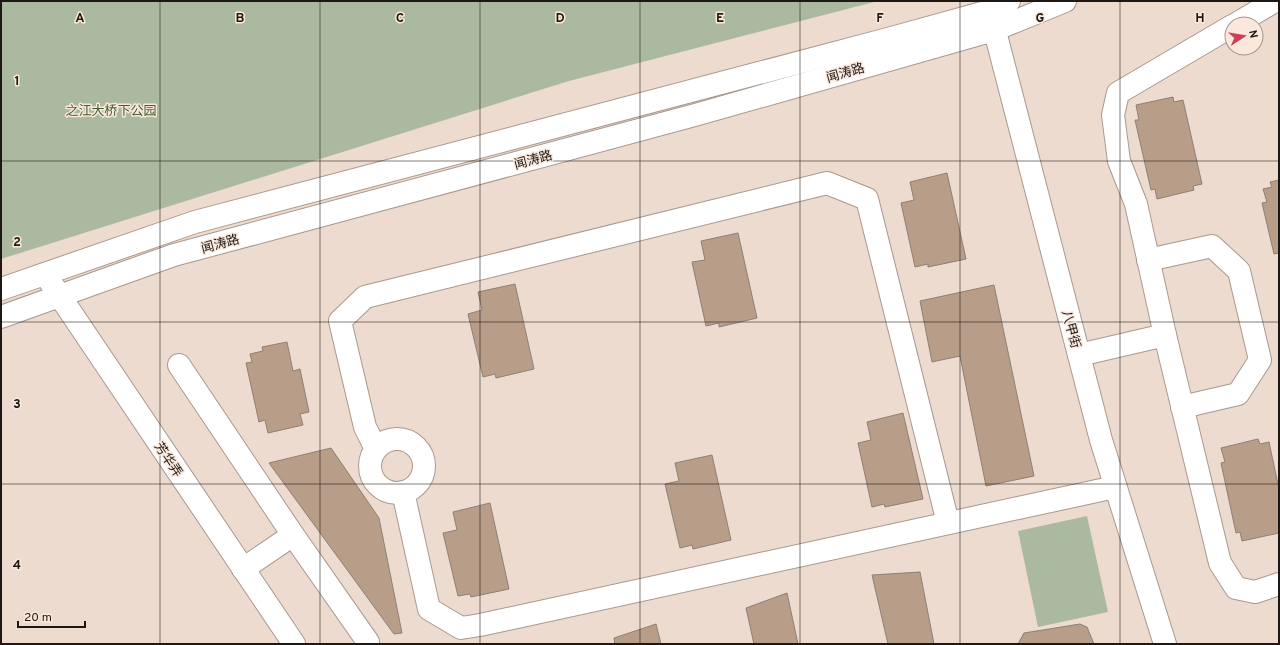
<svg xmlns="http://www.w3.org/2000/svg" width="1280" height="645" font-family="Overpass,'Noto Sans SC',sans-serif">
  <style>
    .green { fill: #abb9a0 }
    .building { fill: #b89d88; stroke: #8f7f74 }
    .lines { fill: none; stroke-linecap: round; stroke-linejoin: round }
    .minor-casing { stroke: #a9988d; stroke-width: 24 }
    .major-casing { stroke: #a9988d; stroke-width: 24 }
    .minor { stroke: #fff; stroke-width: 22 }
    .major { stroke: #fff; stroke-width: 22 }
    .grid { fill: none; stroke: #1e1814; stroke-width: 1; stroke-opacity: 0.55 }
    .labels { text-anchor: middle; stroke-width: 3; stroke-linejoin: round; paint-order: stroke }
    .street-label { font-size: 13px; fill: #1e1814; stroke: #fae8dc }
    .park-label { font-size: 13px; fill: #455c2f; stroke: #fae8dc }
    .grid-label { font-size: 13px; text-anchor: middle; font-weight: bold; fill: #1e1814; stroke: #fae8dc; stroke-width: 3; stroke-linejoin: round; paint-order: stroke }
  </style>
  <rect width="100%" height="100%" fill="#eddbcf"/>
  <g class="green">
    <path d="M 1,1 L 878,1 L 569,81 L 1,259 Z"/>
    <path d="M 1087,516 L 1108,612 L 1038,627 L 1018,531 Z"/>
  </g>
  <g class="building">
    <path d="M 1173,97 L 1174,102 L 1183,100 L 1202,184 L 1193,186 L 1194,190 L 1157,199 L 1155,189 L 1151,190 L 1135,120 L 1139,120 L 1136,105 Z"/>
    <path d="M 947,173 L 966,259 L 928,267 L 928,264 L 915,267 L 901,203 L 914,200 L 910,182 Z"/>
    <path d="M 1279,180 L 1279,253 L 1274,254 L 1262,203 L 1267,202 L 1263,189 L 1272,187 L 1270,182 Z"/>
    <path d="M 738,233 L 757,318 L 719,327 L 719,323 L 706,326 L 692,262 L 705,260 L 701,241 Z"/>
    <path d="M 515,284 L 534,369 L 496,378 L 495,374 L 483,377 L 468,314 L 482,310 L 478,292 Z"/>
    <path d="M 994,285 L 1034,476 L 986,486 L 960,356 L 932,362 L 920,301 Z"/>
    <path d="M 287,342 L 293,371 L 300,369 L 309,412 L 300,414 L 303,425 L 268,433 L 265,420 L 259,422 L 246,363 L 252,362 L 250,354 L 263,351 L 262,347 Z"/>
    <path d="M 903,413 L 923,499 L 885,507 L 884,504 L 872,507 L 858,443 L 871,440 L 867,422 Z"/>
    <path d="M 1258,439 L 1260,444 L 1269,442 L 1279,489 L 1279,533 L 1242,541 L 1240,532 L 1236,533 L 1221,463 L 1225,462 L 1221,448 Z"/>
    <path d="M 331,448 L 379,518 L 402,633 L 394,634 L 269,463 Z"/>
    <path d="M 712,455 L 731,540 L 693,549 L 692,545 L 680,548 L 665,484 L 679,481 L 675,463 Z"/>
    <path d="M 490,503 L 509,589 L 471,597 L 470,594 L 458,596 L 443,533 L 457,530 L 453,512 Z"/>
    <path d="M 920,572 L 934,644 L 888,644 L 872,575 Z"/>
    <path d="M 787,593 L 798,644 L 754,644 L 746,608 Z"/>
    <path d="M 656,624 L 661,644 L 615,644 L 614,638 Z"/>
    <path d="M 1080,624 L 1087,627 L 1094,644 L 1018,644 L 1024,633 Z"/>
  </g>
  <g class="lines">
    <defs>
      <g id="minor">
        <path d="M 990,12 L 1101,440 L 1165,644"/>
        <path d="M 1236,24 L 1275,1"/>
        <path d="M 1232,26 L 1118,93 L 1113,115 L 1119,161 L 1136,204 L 1165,335 L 1220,563 L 1236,588 L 1255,592 L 1279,584"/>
        <path d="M 1148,260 L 1212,246 L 1239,271 L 1260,360 L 1238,394 L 1182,407"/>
        <path d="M 45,274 L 294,644"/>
        <path d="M 1079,355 L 1165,335"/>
        <path d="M 179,365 L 293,535 L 368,642"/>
        <circle cx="397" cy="466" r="27"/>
        <path d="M 376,449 L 365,427 L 340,321 L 365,297 L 827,183 L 867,199 L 948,523"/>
        <path d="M 403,492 L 429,609 L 461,628 L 480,625 L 1115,487"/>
        <path d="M 243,569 L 293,535"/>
      </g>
      <g id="major">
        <path d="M 1,289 L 195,222 L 888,39 L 989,11 L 1009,1"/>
        <path d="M 1,317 L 174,255 L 695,115 L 994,30 L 1065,1"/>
      </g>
    </defs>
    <use href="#minor" class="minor-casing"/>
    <use href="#major" class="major-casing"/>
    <use href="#minor" class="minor"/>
    <use href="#major" class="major"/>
  </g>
  <path class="grid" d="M 160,1 L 160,644M 320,1 L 320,644M 480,1 L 480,644M 640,1 L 640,644M 800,1 L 800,644M 960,1 L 960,644M 1120,1 L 1120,644M 1,161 L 1279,161M 1,322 L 1279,322M 1,484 L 1279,484"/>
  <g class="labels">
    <g class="street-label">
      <text transform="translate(845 72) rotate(-16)" y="5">闻涛路</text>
      <text transform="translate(533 159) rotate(-15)" y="5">闻涛路</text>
      <text transform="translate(220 243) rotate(-15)" y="5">闻涛路</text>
      <text transform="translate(1072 329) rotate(75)" y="5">八甲街</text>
      <text transform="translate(169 459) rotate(56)" y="5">芳华弄</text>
    </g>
    <g class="park-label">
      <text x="111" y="115">之江大桥下公园</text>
    </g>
  </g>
  <g class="grid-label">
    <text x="80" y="22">A</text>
    <text x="240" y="22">B</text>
    <text x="400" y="22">C</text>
    <text x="560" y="22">D</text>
    <text x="720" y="22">E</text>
    <text x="880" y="22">F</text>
    <text x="1040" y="22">G</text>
    <text x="1200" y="22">H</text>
    <text x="17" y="85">1</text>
    <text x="17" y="246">2</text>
    <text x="17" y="408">3</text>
    <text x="17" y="569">4</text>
  </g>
  <rect width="1280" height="645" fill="none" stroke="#1e1814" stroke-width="4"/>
  <g transform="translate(1244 36) rotate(78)"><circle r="19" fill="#fae8dc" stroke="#a2958c"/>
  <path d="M0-3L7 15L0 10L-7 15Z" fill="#ce3e54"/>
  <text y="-6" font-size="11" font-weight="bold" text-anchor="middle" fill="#1e1814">N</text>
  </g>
  <path d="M18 621v6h67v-6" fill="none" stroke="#1e1814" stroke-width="2"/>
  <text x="24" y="621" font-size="12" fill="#1e1814" stroke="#fae8dc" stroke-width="3" paint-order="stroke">20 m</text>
</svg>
